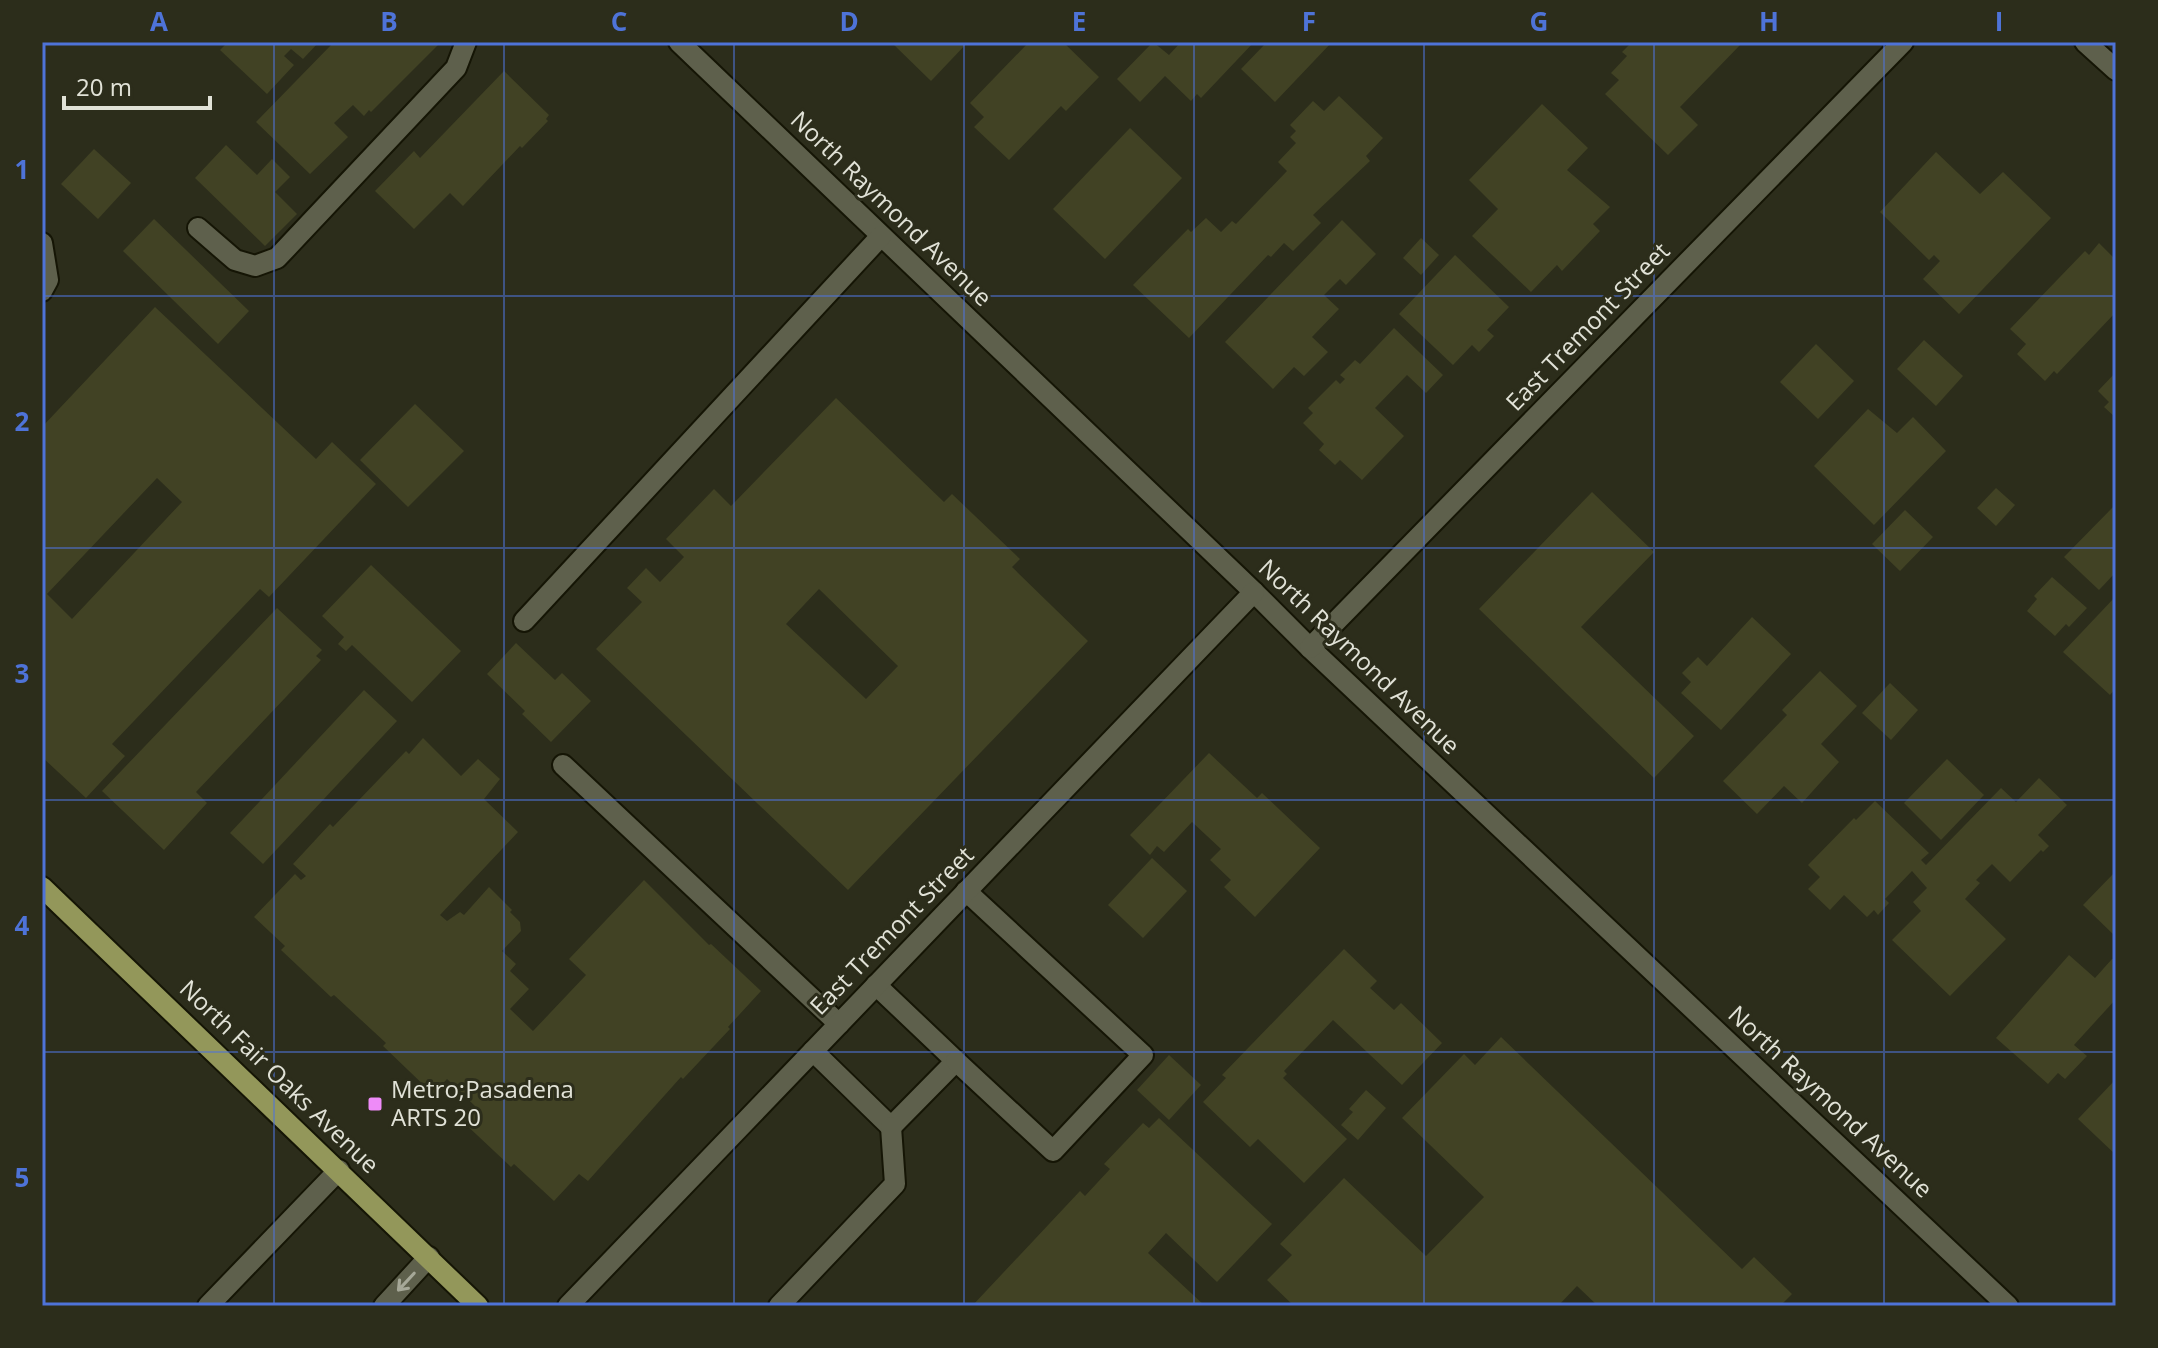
<svg xmlns="http://www.w3.org/2000/svg" width="2158" height="1348" font-family="'Open Sans',sans-serif">
  <style>
    .building { fill: #414224; fill-rule: evenodd }
    .lines { fill: none; stroke-linecap: round; stroke-linejoin: round }
    .minor-casing { stroke: #151505; stroke-width: 24 }
    .major-casing { stroke: #151505; stroke-width: 24 }
    .minor { stroke: #5e604c; stroke-width: 20 }
    .major { stroke: #93975a; stroke-width: 20 }
    .oneway { stroke: #a6a898 }
    .grid { fill: none; stroke: #4e73d8; stroke-width: 2; stroke-opacity: 0.55 }
    .poi-dot { fill: #ee8bf8; stroke: #2c2d1b; stroke-width: 3 }
    .labels { text-anchor: middle; stroke-width: 6; stroke-linejoin: round; paint-order: stroke }
    .street-label { font-size: 24px; fill: #e1e2d7; stroke: #2c2d1b }
    .poi-label { font-size: 24px; fill: #e1e2d7; stroke: #2c2d1b; text-anchor: start }
    .neatline { fill: none; stroke: #4e73d8; stroke-width: 3 }
    .grid-label { font-size: 26px; text-anchor: middle; font-weight: bold; fill: #4e73d8 }
  </style>
  <rect width="100%" height="100%" fill="#2c2d1b"/>
  <g class="building">
    <path d="M 228,42 L 319,42 L 303,59 L 291,49 L 284,56 L 294,65 L 267,94 L 220,50 Z"/>
    <path d="M 334,42 L 439,44 L 371,112 L 369,110 L 364,116 L 353,105 L 334,123 L 348,137 L 310,174 L 256,122 Z"/>
    <path d="M 891,42 L 968,42 L 931,81 Z"/>
    <path d="M 1029,42 L 1063,42 L 1099,77 L 1066,111 L 1061,106 L 1009,160 L 974,127 L 984,117 L 970,103 Z"/>
    <path d="M 1153,42 L 1169,55 L 1181,42 L 1254,42 L 1201,98 L 1197,94 L 1191,101 L 1165,76 L 1140,102 L 1117,79 Z"/>
    <path d="M 1263,42 L 1332,42 L 1275,102 L 1241,69 L 1265,44 Z"/>
    <path d="M 1632,42 L 1743,42 L 1680,107 L 1698,125 L 1668,155 L 1605,94 L 1619,80 L 1611,73 L 1627,56 L 1622,52 Z"/>
    <path d="M 504,71 L 549,115 L 546,119 L 548,121 L 522,148 L 520,146 L 463,206 L 450,193 L 414,229 L 375,191 L 414,151 L 420,158 Z"/>
    <path d="M 1339,96 L 1383,138 L 1366,156 L 1370,161 L 1313,215 L 1321,223 L 1293,251 L 1284,243 L 1271,257 L 1268,255 L 1189,338 L 1133,285 L 1188,229 L 1191,232 L 1206,218 L 1221,232 L 1232,221 L 1236,224 L 1287,171 L 1278,162 L 1296,143 L 1290,137 L 1296,131 L 1290,125 L 1313,101 L 1324,111 Z"/>
    <path d="M 1542,104 L 1588,148 L 1567,170 L 1610,207 L 1593,224 L 1600,231 L 1562,271 L 1557,265 L 1531,292 L 1472,236 L 1498,209 L 1469,180 Z"/>
    <path d="M 1130,128 L 1182,178 L 1105,259 L 1053,209 Z"/>
    <path d="M 226,145 L 257,175 L 272,159 L 290,177 L 275,192 L 297,214 L 265,246 L 195,178 Z"/>
    <path d="M 94,149 L 131,183 L 98,219 L 61,184 Z"/>
    <path d="M 1936,152 L 1980,194 L 2003,172 L 2051,218 L 1959,314 L 1923,279 L 1940,261 L 1934,255 L 1929,260 L 1880,212 Z"/>
    <path d="M 154,219 L 249,311 L 218,344 L 123,251 Z"/>
    <path d="M 1342,220 L 1376,254 L 1346,285 L 1340,279 L 1324,295 L 1339,309 L 1312,337 L 1328,352 L 1304,376 L 1294,367 L 1273,389 L 1225,342 Z"/>
    <path d="M 1421,238 L 1439,255 L 1421,275 L 1403,258 Z"/>
    <path d="M 2099,243 L 2116,260 L 2116,312 L 2057,374 L 2054,371 L 2045,381 L 2017,354 L 2026,344 L 2010,329 L 2085,251 L 2089,255 Z"/>
    <path d="M 1455,255 L 1509,307 L 1487,330 L 1494,336 L 1479,352 L 1472,345 L 1453,365 L 1399,314 Z"/>
    <path d="M 155,307 L 316,459 L 332,442 L 376,484 L 269,597 L 260,589 L 112,744 L 125,756 L 86,798 L 42,757 L 42,427 ZM 157,478 L 182,502 L 72,619 L 47,594 Z"/>
    <path d="M 1394,328 L 1443,375 L 1426,393 L 1407,375 L 1375,408 L 1404,436 L 1362,480 L 1340,460 L 1335,465 L 1319,450 L 1324,444 L 1303,423 L 1313,413 L 1308,408 L 1336,380 L 1340,384 L 1345,379 L 1340,375 L 1355,360 L 1360,364 Z"/>
    <path d="M 1924,340 L 1963,376 L 1936,406 L 1897,369 Z"/>
    <path d="M 1816,344 L 1854,381 L 1818,419 L 1780,382 Z"/>
    <path d="M 2116,372 L 2116,418 L 2104,407 L 2109,402 L 2098,391 Z"/>
    <path d="M 836,398 L 944,502 L 952,494 L 1020,559 L 1012,567 L 1088,641 L 848,890 L 596,649 L 642,602 L 627,588 L 646,568 L 660,582 L 684,557 L 666,539 L 714,489 L 731,506 ZM 819,589 L 898,666 L 866,699 L 786,624 Z"/>
    <path d="M 415,404 L 464,451 L 408,507 L 360,460 Z"/>
    <path d="M 1868,409 L 1897,433 L 1913,417 L 1946,451 L 1874,525 L 1814,466 Z"/>
    <path d="M 1996,488 L 2015,505 L 1996,526 L 1977,508 Z"/>
    <path d="M 1592,492 L 1654,552 L 1581,627 L 1694,736 L 1654,778 L 1479,609 Z"/>
    <path d="M 2116,504 L 2116,572 L 2099,590 L 2064,557 Z"/>
    <path d="M 1905,510 L 1933,537 L 1900,571 L 1872,544 Z"/>
    <path d="M 371,565 L 461,651 L 412,702 L 352,645 L 346,651 L 338,644 L 344,637 L 322,616 Z"/>
    <path d="M 2052,577 L 2087,608 L 2069,627 L 2066,624 L 2055,636 L 2027,611 L 2037,599 L 2034,596 Z"/>
    <path d="M 2116,596 L 2116,688 L 2110,695 L 2063,652 Z"/>
    <path d="M 277,608 L 322,650 L 316,656 L 321,660 L 196,792 L 207,803 L 164,850 L 102,791 Z"/>
    <path d="M 1752,617 L 1791,654 L 1721,730 L 1681,693 L 1691,682 L 1682,673 L 1698,657 L 1707,666 Z"/>
    <path d="M 516,643 L 555,680 L 562,673 L 591,701 L 551,742 L 522,714 L 525,711 L 487,674 Z"/>
    <path d="M 1820,671 L 1857,706 L 1821,744 L 1839,762 L 1802,803 L 1784,786 L 1757,814 L 1723,781 L 1787,715 L 1782,710 Z"/>
    <path d="M 1890,683 L 1918,710 L 1891,740 L 1862,713 Z"/>
    <path d="M 364,690 L 397,721 L 263,864 L 230,833 Z"/>
    <path d="M 423,738 L 461,776 L 478,759 L 500,779 L 484,799 L 518,832 L 440,915 L 447,921 L 460,912 L 464,915 L 489,887 L 512,910 L 510,912 L 520,922 L 521,931 L 502,951 L 516,964 L 510,971 L 529,989 L 510,1009 L 533,1031 L 586,975 L 569,959 L 644,880 L 709,945 L 711,944 L 761,991 L 728,1027 L 730,1029 L 683,1079 L 681,1077 L 588,1181 L 579,1174 L 554,1201 L 514,1164 L 511,1167 L 461,1120 L 475,1106 L 447,1079 L 433,1094 L 383,1046 L 386,1043 L 334,995 L 331,997 L 281,950 L 285,946 L 254,917 L 295,874 L 301,880 L 306,876 L 293,864 L 330,824 L 333,827 L 406,751 L 409,754 Z"/>
    <path d="M 1209,753 L 1257,798 L 1262,793 L 1320,848 L 1255,917 L 1224,887 L 1231,880 L 1210,860 L 1221,849 L 1192,822 L 1164,852 L 1157,846 L 1150,855 L 1130,835 Z"/>
    <path d="M 1947,759 L 1984,795 L 1941,840 L 1904,803 Z"/>
    <path d="M 2039,778 L 2067,805 L 2038,835 L 2049,846 L 2043,852 L 2041,850 L 2010,882 L 1992,864 L 1976,880 L 1980,883 L 1965,899 L 2006,939 L 1950,996 L 1892,940 L 1921,911 L 1913,902 L 1927,888 L 1912,871 L 1885,899 L 1889,903 L 1878,915 L 1874,910 L 1867,917 L 1844,895 L 1830,910 L 1808,889 L 1820,877 L 1808,865 L 1854,818 L 1856,820 L 1875,801 L 1929,853 L 1921,860 L 1926,865 L 2001,788 L 2016,802 Z"/>
    <path d="M 1152,858 L 1187,891 L 1143,938 L 1108,905 Z"/>
    <path d="M 2116,871 L 2116,937 L 2083,905 Z"/>
    <path d="M 1344,949 L 1377,981 L 1370,988 L 1394,1010 L 1401,1003 L 1442,1043 L 1402,1085 L 1333,1020 L 1284,1071 L 1287,1074 L 1283,1078 L 1347,1139 L 1304,1183 L 1258,1139 L 1250,1147 L 1203,1102 L 1226,1078 L 1222,1075 Z"/>
    <path d="M 2069,955 L 2095,978 L 2112,959 L 2116,959 L 2116,999 L 2074,1045 L 2087,1056 L 2065,1079 L 2058,1073 L 2048,1084 L 1996,1038 Z"/>
    <path d="M 1501,1037 L 1742,1269 L 1754,1257 L 1792,1294 L 1780,1306 L 1598,1306 L 1577,1286 L 1558,1306 L 1294,1306 L 1267,1280 L 1292,1255 L 1280,1244 L 1344,1178 L 1426,1256 L 1484,1197 L 1402,1118 L 1464,1054 L 1475,1065 Z"/>
    <path d="M 1169,1055 L 1201,1085 L 1169,1120 L 1137,1090 Z"/>
    <path d="M 2116,1079 L 2116,1155 L 2078,1119 Z"/>
    <path d="M 1366,1090 L 1386,1108 L 1358,1140 L 1341,1125 L 1353,1112 L 1349,1109 Z"/>
    <path d="M 1159,1118 L 1272,1224 L 1217,1282 L 1166,1233 L 1148,1253 L 1205,1306 L 972,1306 L 1080,1191 L 1085,1196 L 1110,1169 L 1104,1164 L 1143,1123 L 1149,1128 Z"/>
  </g>
  <g class="lines">
    <defs>
      <g id="minor">
        <path d="M 679,42 L 1254,592 L 1310,648 L 2008,1306"/>
        <path d="M 2085,42 L 2116,70"/>
        <path d="M 198,228 L 235,260 L 255,266 L 277,258 L 456,68 L 466,42"/>
        <path d="M 42,243 L 48,280 L 42,291"/>
        <path d="M 524,621 L 881,236"/>
        <path d="M 1310,648 L 1903,42"/>
        <path d="M 563,765 L 839,1024"/>
        <path d="M 813,1051 L 891,1127 L 956,1061 L 876,985"/>
        <path d="M 956,1061 L 1053,1151 L 1143,1055 L 966,891"/>
        <path d="M 208,1306 L 339,1170"/>
        <path d="M 384,1306 L 429,1257"/>
        <path d="M 568,1306 L 1254,592"/>
        <path d="M 779,1306 L 895,1184 L 891,1127"/>
      </g>
      <path id="major" d="M 42,887 L 478,1306"/>
    </defs>
    <use href="#minor" class="minor-casing"/>
    <use href="#major" class="major-casing"/>
    <use href="#minor" class="minor"/>
    <use href="#major" class="major"/>
  </g>
  <defs><path id="oneway-shaft" d="M-6 0H5M1.5-3L5.5 0L1.5 3" fill="none" stroke-width="1.6" stroke-linecap="round" stroke-linejoin="round" transform="scale(2)"/></defs>
  <use class="oneway" href="#oneway-shaft" transform="translate(406 1282) rotate(133)"/>
  <path class="grid" d="M 274,42 L 274,1306M 504,42 L 504,1306M 734,42 L 734,1306M 964,42 L 964,1306M 1194,42 L 1194,1306M 1424,42 L 1424,1306M 1654,42 L 1654,1306M 1884,42 L 1884,1306M 42,296 L 2116,296M 42,548 L 2116,548M 42,800 L 2116,800M 42,1052 L 2116,1052"/>
  <rect class="poi-dot" x="367" y="1096" width="16" height="16" rx="4"/>
  <g class="labels">
    <g class="street-label">
      <text transform="translate(891 209) rotate(44)" y="8">North Raymond Avenue</text>
      <text transform="translate(1588 327) rotate(-46)" y="8">East Tremont Street</text>
      <text transform="translate(1359 657) rotate(44)" y="8">North Raymond Avenue</text>
      <text transform="translate(892 931) rotate(-46)" y="8">East Tremont Street</text>
      <text transform="translate(279 1077) rotate(44)" y="8">North Fair Oaks Avenue</text>
      <text transform="translate(1830 1102) rotate(43)" y="8">North Raymond Avenue</text>
    </g>
    <g class="poi-label">
      <text x="391" y="1098">Metro;Pasadena<tspan x="391" dy="28">ARTS 20</tspan></text>
    </g>
  </g>
  <rect width="2158" height="1348" fill="none" stroke="#2c2d1b" stroke-width="88"/>
  <path d="M64 96v12h146v-12" fill="none" stroke="#e1e2d7" stroke-width="4"/>
  <text x="76" y="96" font-size="24" fill="#e1e2d7" stroke="#2c2d1b" stroke-width="6" paint-order="stroke">20 m</text>
  <rect x="44" y="44" width="2070" height="1260" class="neatline"/>
  <g class="grid-label">
    <text x="159" y="31">A</text>
    <text x="389" y="31">B</text>
    <text x="619" y="31">C</text>
    <text x="849" y="31">D</text>
    <text x="1079" y="31">E</text>
    <text x="1309" y="31">F</text>
    <text x="1539" y="31">G</text>
    <text x="1769" y="31">H</text>
    <text x="1999" y="31">I</text>
    <text x="22" y="179">1</text>
    <text x="22" y="431">2</text>
    <text x="22" y="683">3</text>
    <text x="22" y="935">4</text>
    <text x="22" y="1187">5</text>
  </g>
</svg>
